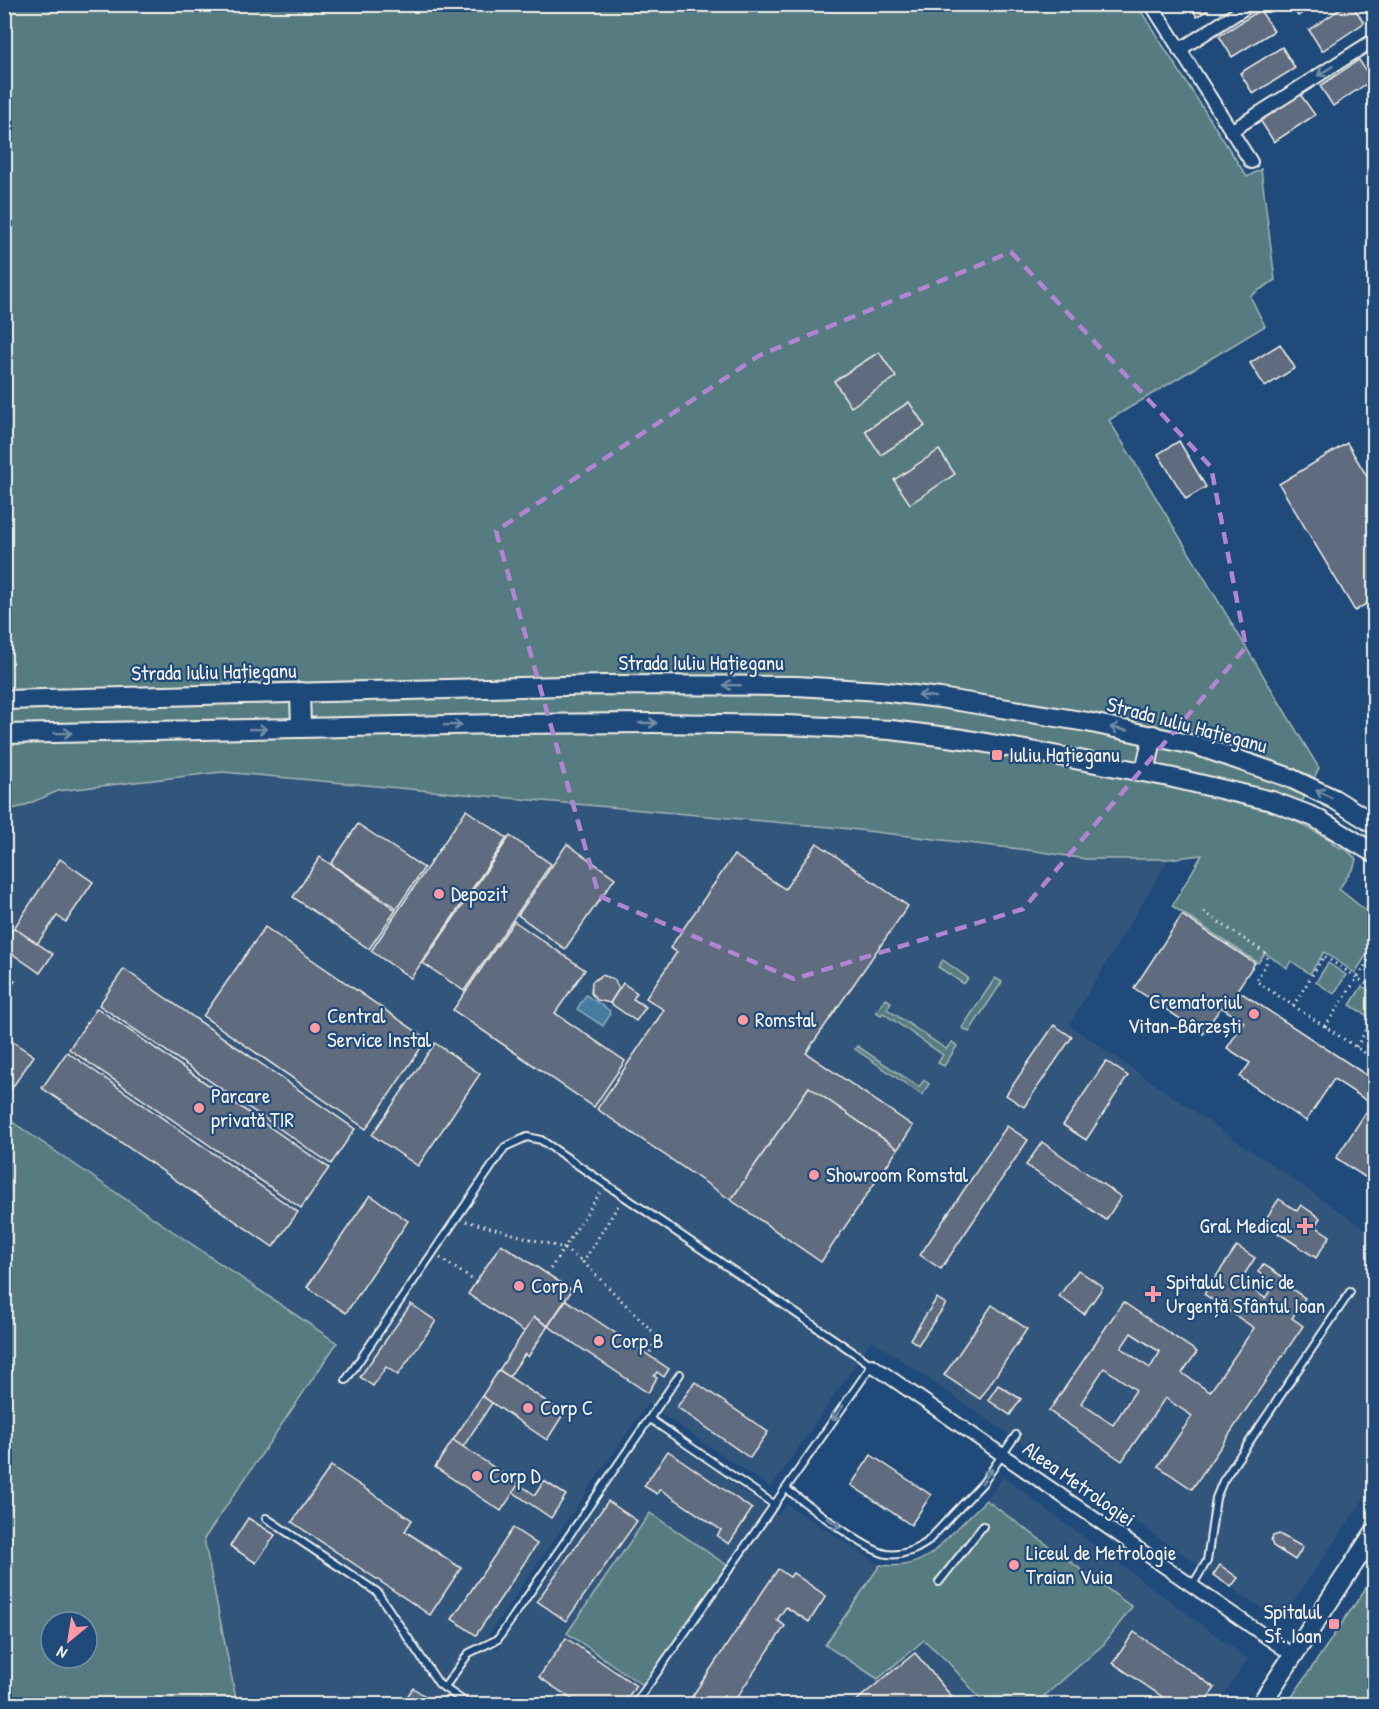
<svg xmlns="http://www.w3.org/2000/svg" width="1379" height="1709" font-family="'Patrick Hand',sans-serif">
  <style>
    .built { fill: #32547c }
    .green { fill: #567c82; stroke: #a5b6b5; stroke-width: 1.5; fill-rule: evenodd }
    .water { fill: #447ca0; stroke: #8aabbd; stroke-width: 1.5 }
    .building { fill: #5f6c7f; stroke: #f4f1e8; stroke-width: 1.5; fill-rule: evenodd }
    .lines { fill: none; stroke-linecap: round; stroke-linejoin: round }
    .lane-casing { stroke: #f4f1e8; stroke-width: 10 }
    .street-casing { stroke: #f4f1e8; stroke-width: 16 }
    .secondary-casing { stroke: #f4f1e8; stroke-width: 22 }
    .path { stroke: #f4f1e8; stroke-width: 3; stroke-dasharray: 1.5 4.5; stroke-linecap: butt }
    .lane { stroke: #1f4a7a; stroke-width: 6 }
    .street { stroke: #1f4a7a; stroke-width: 12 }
    .secondary { stroke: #1f4a7a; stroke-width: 18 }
    .oneway { stroke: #748da6 }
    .marked { fill: none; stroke: #b185d1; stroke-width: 4.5; stroke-dasharray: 12 8; stroke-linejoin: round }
    .poi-dot { fill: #ff9aa2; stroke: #1f4a7a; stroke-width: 2 }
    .labels { text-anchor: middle; stroke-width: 4.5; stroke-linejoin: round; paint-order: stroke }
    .street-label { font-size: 21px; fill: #f4f1e8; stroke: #1f4a7a }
    .poi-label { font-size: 21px; fill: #f4f1e8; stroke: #1f4a7a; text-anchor: start }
  </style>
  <rect width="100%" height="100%" fill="#1f4a7a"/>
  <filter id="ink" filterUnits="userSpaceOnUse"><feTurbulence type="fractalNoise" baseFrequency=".0167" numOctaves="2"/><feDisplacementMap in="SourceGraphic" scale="12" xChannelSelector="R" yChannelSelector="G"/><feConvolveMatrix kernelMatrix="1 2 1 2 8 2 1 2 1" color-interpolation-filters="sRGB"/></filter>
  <g filter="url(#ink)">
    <path class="built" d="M 222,772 L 841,828 L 1036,851 L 1085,859 L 1169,859 L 1069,1025 L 1374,1235 L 1374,1484 L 1280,1621 L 872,1340 L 771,1488 L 647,1404 L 484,1642 L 497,1650 L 651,1426 L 778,1515 L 787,1504 L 880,1565 L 909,1565 L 932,1553 L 986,1500 L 1003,1477 L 1248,1659 L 1217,1704 L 237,1704 L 204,1539 L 337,1343 L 5,1117 L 4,810 L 21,807 L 58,791 Z"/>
    <g class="green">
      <path d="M 4,5 L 1137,5 L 1247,177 L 1261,169 L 1275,280 L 1250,296 L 1265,326 L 1109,420 L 1319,768 L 1293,820 L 1333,841 L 1332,844 L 1347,850 L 1356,859 L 1354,867 L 1339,889 L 1374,917 L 1374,943 L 1355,973 L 1324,952 L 1310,974 L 1291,961 L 1287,968 L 1265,953 L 1258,963 L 1172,906 L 1202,855 L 1169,859 L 1085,859 L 1036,851 L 841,828 L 222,772 L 58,791 L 21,807 L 5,810 Z"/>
      <path d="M 943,960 L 968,978 L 964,984 L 938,967 Z"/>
      <path d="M 1328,963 L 1346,975 L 1334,994 L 1316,982 Z"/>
      <path d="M 995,978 L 1002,982 L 969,1032 L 962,1028 Z"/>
      <path d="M 1362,986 L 1374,994 L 1374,1008 L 1369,1017 L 1350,1005 Z"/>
      <path d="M 886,999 L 891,1002 L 887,1009 L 946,1049 L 952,1042 L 957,1046 L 944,1066 L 938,1063 L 943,1055 L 883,1013 L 881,1015 L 876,1012 Z"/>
      <path d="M 857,1046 L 919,1087 L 924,1080 L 929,1084 L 922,1095 L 855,1049 Z"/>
      <path d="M 5,1117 L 337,1343 L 204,1539 L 237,1704 L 5,1704 ZM 51,1622 L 87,1622 L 87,1658 L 51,1658 Z"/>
      <path d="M 986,1500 L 1132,1607 L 1104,1644 L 1035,1704 L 985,1704 L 948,1662 L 924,1640 L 878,1679 L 825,1645 L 880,1565 C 901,1567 915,1565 932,1553 Z"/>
      <path d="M 650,1513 L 728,1566 L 645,1687 L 567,1633 Z"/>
      <path d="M 1374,1576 L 1374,1704 L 1287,1704 Z"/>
    </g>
    <path class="water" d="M 586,995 L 610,1011 L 609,1013 L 610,1015 L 603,1026 L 577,1009 Z"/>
    <g class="building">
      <path d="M 1190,4 L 1217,4 L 1197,17 Z"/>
      <path d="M 1290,4 L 1315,4 L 1298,16 Z"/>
      <path d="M 1348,4 L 1352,4 L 1364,23 L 1322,51 L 1309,30 Z"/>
      <path d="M 1260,10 L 1274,31 L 1232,57 L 1219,36 Z"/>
      <path d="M 1282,47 L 1295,68 L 1253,94 L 1240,73 Z"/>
      <path d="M 1359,60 L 1372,80 L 1333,106 L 1320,86 Z"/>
      <path d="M 1300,94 L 1315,115 L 1274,142 L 1260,120 Z"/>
      <path d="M 1280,344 L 1295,368 L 1265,387 L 1250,363 Z"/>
      <path d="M 879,352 L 896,377 L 851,407 L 834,381 Z"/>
      <path d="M 909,402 L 925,426 L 881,455 L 865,431 Z"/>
      <path d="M 1179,441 L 1206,487 L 1186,499 L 1158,454 Z"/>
      <path d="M 1347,443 L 1374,488 L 1374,599 L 1355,611 L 1279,484 Z"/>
      <path d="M 939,450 L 955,474 L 910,504 L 894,480 Z"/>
      <path d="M 466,810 L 507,838 L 411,978 L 371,951 Z"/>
      <path d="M 358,824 L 424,868 L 397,908 L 331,864 Z"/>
      <path d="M 510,836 L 551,864 L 464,991 L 423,963 Z"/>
      <path d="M 817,843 L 908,906 L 806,1053 L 913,1126 L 898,1149 L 809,1087 L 731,1200 L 597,1109 L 664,1010 L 646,998 L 677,952 L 670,948 L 734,855 L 785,889 Z"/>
      <path d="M 567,844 L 615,878 L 565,949 L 518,915 Z"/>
      <path d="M 320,857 L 396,910 L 369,949 L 293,897 Z"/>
      <path d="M 60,859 L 93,882 L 66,922 L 57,916 L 37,944 L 14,928 Z"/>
      <path d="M 1182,915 L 1255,963 L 1237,990 L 1374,1080 L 1374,1100 L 1372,1104 L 1334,1079 L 1306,1121 L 1240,1077 L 1250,1063 L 1227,1048 L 1244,1022 L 1221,1007 L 1203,1034 L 1134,988 Z"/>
      <path d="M 514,921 L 585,970 L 555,1013 L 625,1061 L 594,1107 L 453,1010 Z"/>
      <path d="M 265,927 L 427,1039 L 366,1129 L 203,1016 Z"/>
      <path d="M 14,928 L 53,954 L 40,973 L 4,948 L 4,941 Z"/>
      <path d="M 124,969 L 355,1129 L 331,1164 L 99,1005 Z"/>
      <path d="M 4,974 L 15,981 L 4,996 Z"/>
      <path d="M 602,975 L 614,979 L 619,989 L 610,1003 L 597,1000 L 591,993 L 592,982 Z"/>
      <path d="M 623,983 L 637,993 L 633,999 L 646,1007 L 636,1021 L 610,1003 Z"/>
      <path d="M 97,1008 L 329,1168 L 301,1208 L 69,1049 Z"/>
      <path d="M 1054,1025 L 1072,1037 L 1024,1107 L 1006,1095 Z"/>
      <path d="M 4,1036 L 34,1056 L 7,1095 L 4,1093 Z"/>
      <path d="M 435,1043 L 480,1074 L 418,1166 L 372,1135 Z"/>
      <path d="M 67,1052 L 298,1212 L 273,1247 L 42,1088 Z"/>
      <path d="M 1106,1061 L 1128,1076 L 1086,1140 L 1063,1125 Z"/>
      <path d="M 809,1087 L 898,1149 L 821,1262 L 731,1200 Z"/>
      <path d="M 1374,1100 L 1374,1183 L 1336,1158 Z"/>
      <path d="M 1007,1126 L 1028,1140 L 941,1269 L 920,1255 Z"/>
      <path d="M 1042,1142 L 1121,1197 L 1106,1220 L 1026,1165 Z"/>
      <path d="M 370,1195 L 408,1221 L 346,1313 L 307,1287 Z"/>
      <path d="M 1279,1199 L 1297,1211 L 1301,1205 L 1320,1218 L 1315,1226 L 1330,1236 L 1316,1258 L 1263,1223 Z"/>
      <path d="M 501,1244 L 572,1290 L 548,1326 L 534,1317 L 525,1332 L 468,1294 Z"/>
      <path d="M 1237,1246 L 1255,1258 L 1240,1281 L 1265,1298 L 1275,1284 L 1258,1272 L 1263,1264 L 1283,1277 L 1280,1281 L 1305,1298 L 1292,1318 L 1303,1326 L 1192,1489 L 1158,1466 L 1192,1416 L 1165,1398 L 1122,1461 L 1049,1411 L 1123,1302 L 1197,1352 L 1182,1373 L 1210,1392 L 1254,1328 L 1204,1294 ZM 1131,1333 L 1160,1352 L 1150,1368 L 1121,1348 ZM 1104,1368 L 1136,1390 L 1113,1425 L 1081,1403 Z"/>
      <path d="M 1078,1270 L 1103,1287 L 1084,1314 L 1059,1296 Z"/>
      <path d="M 937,1298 L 946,1304 L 918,1345 L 910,1339 Z"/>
      <path d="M 566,1300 L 669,1369 L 664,1377 L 657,1372 L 654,1376 L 657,1378 L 648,1393 L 548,1326 Z"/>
      <path d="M 411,1304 L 436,1321 L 398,1375 L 386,1367 L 373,1386 L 360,1377 Z"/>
      <path d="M 992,1305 L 1027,1329 L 980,1399 L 944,1375 Z"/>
      <path d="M 534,1317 L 548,1326 L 528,1357 L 525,1354 L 509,1377 L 499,1370 Z"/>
      <path d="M 499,1370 L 564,1413 L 547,1440 L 482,1396 Z"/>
      <path d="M 695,1382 L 768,1432 L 750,1458 L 677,1407 Z"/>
      <path d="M 998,1385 L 1021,1399 L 1010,1415 L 988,1400 Z"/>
      <path d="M 482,1396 L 492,1403 L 463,1447 L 453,1440 Z"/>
      <path d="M 453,1440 L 519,1484 L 501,1511 L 435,1467 Z"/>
      <path d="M 668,1451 L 752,1509 L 729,1544 L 717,1536 L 721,1530 L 660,1489 L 657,1494 L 644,1486 Z"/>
      <path d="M 871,1455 L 931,1495 L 911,1525 L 851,1485 Z"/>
      <path d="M 331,1466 L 412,1520 L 405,1531 L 461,1568 L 430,1615 L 292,1522 Z"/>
      <path d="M 544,1481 L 566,1495 L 551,1518 L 513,1492 L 519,1484 L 535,1495 Z"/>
      <path d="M 608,1501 L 637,1521 L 566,1621 L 537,1601 Z"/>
      <path d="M 248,1518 L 275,1535 L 256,1563 L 230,1546 Z"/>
      <path d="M 513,1528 L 537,1544 L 476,1635 L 452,1619 Z"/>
      <path d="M 1279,1534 L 1303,1547 L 1295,1560 L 1273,1546 L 1271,1541 L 1273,1536 Z"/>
      <path d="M 1220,1565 L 1238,1578 L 1231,1587 L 1213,1575 Z"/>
      <path d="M 778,1569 L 790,1577 L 793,1573 L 826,1596 L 809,1622 L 786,1607 L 777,1620 L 785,1626 L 733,1703 L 724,1696 L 718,1704 L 687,1704 Z"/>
      <path d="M 1134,1632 L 1215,1688 L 1203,1704 L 1173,1704 L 1113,1663 Z"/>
      <path d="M 566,1638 L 636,1686 L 623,1704 L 579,1704 L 539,1677 Z"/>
      <path d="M 915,1653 L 952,1697 L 943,1704 L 852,1704 Z"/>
      <path d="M 413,1688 L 437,1704 L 402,1704 Z"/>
    </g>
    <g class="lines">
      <defs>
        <g id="lane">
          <path d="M 346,1380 L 505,1147 L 527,1137 L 541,1140 L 872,1365 L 635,1704"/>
          <path d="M 650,1419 L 775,1505"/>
          <path d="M 786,1489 C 808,1504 864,1550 887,1554 C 902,1556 914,1551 926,1543 L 983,1483 L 1016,1435"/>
          <path d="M 266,1518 L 377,1592 L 439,1684 L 468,1704"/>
          <path d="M 939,1582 L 983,1526"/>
          <path d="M 1192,1586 L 1207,1561 L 1216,1498 L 1223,1481 L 1350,1292"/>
          <path d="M 444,1688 L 469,1653 L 498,1639 L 680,1374"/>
        </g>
        <g id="street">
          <path d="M 1151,4 L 1251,162"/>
          <path d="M 1179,50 L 1251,4"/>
          <path d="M 1231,131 L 1374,40"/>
          <path d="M 872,1365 L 1294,1656"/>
        </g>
        <g id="secondary">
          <path d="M 300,692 L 301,728"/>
          <path d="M 4,700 L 605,685 L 796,686 L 880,691 L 940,698 L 1087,722 L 1198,746 L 1288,777 L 1334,799 L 1374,824"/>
          <path d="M 4,734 L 501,724 L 653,723 L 786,725 L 891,730 L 963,739 L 1048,754 L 1169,777 L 1272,801 L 1314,817 L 1374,853"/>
          <path d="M 1145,772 L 1153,735"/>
          <path d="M 1261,1704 L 1374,1533"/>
        </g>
      </defs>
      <use href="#lane" class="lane-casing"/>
      <use href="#street" class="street-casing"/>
      <use href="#secondary" class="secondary-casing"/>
      <g class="path">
        <path d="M 1204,912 L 1265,953 L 1268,960 L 1256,981 L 1374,1059"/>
        <path d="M 1293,1006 L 1324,956 L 1374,989"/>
        <path d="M 1325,1027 L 1374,952"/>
        <path d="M 1356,1047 L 1374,1018"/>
        <path d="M 618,1206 L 583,1262 L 656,1335 L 649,1355"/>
        <path d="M 466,1221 L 563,1248 L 583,1262"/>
        <path d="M 440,1258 L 476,1282"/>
        <path d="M 547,1274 L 600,1193"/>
        <path d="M 1370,1704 L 1374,1700"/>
      </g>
      <use href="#lane" class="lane"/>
      <use href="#street" class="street"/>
      <use href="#secondary" class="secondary"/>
    </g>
    <defs><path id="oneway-shaft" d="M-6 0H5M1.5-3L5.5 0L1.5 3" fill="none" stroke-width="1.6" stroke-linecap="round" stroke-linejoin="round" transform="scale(1.5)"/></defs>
    <g class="oneway">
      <use href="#oneway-shaft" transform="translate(1325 71) rotate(148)"/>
      <use href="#oneway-shaft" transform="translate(732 685) rotate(-179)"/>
      <use href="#oneway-shaft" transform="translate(927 696) rotate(-173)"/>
      <use href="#oneway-shaft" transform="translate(648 723)"/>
      <use href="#oneway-shaft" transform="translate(453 725) rotate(-1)"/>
      <use href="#oneway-shaft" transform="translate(258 729) rotate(-1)"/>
      <use href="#oneway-shaft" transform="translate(1119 729) rotate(-169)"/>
      <use href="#oneway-shaft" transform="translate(63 733) rotate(-1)"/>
      <use href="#oneway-shaft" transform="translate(1324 794) rotate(-153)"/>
      <use href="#oneway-shaft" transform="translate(838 1413) rotate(125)"/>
      <use href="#oneway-shaft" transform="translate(987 1476) rotate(-55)"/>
      <use href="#oneway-shaft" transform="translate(834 1523) rotate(35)"/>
    </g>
  </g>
  <path class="marked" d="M 1011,252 L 1211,467 L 1246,647 L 1023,909 L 794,979 L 599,896 L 496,531 L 760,355 Z"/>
  <g class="poi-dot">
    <rect x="991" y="749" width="12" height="12" rx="3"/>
    <circle cx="439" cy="894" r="6"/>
    <circle cx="1254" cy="1014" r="6"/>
    <circle cx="743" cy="1020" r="6"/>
    <circle cx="315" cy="1028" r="6"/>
    <circle cx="199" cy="1108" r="6"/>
    <circle cx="814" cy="1175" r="6"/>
    <path d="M1302 1217h6v6h6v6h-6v6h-6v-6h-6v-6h6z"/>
    <circle cx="519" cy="1286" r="6"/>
    <path d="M1150 1285h6v6h6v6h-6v6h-6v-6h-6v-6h6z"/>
    <circle cx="599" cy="1341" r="6"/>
    <circle cx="528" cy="1408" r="6"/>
    <circle cx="477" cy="1476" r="6"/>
    <circle cx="1014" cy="1565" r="6"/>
    <rect x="1328" y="1618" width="12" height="12" rx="3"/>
  </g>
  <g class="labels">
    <g class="street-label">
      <text x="701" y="670">Strada Iuliu Hațieganu</text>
      <text transform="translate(214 672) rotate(-1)" y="7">Strada Iuliu Hațieganu</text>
      <text transform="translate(1187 725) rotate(15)" y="7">Strada Iuliu Hațieganu</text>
      <text transform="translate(1079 1484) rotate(35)" y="7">Aleea Metrologiei</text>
    </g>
    <g class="poi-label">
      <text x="1009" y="762">Iuliu Hațieganu</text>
      <text x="451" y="901">Depozit</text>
      <text x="1242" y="1009" text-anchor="end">Crematoriul<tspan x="1242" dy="24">Vitan-Bârzești</tspan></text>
      <text x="327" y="1023">Central<tspan x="327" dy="24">Service Instal</tspan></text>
      <text x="755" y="1027">Romstal</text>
      <text x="211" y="1103">Parcare<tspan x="211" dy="24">privată TIR</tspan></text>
      <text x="826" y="1182">Showroom Romstal</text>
      <text x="1292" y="1233" text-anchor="end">Gral Medical</text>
      <text x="1166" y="1289">Spitalul Clinic de<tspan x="1166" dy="24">Urgență Sfântul Ioan</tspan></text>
      <text x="531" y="1293">Corp A</text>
      <text x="611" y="1348">Corp B</text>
      <text x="540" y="1415">Corp C</text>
      <text x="489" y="1483">Corp D</text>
      <text x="1026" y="1560">Liceul de Metrologie<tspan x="1026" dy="24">Traian Vuia</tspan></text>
      <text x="1322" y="1619" text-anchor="end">Spitalul<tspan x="1322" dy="24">Sf. Ioan</tspan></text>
    </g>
  </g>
  <rect width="1379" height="1709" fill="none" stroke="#1f4a7a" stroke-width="24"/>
  <rect x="12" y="12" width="1355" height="1685" fill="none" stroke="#f4f1e8" stroke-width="2" filter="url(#ink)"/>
  <g transform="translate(69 1640) rotate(210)"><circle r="28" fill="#1f4a7a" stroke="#748da6" stroke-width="1.5"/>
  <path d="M0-4.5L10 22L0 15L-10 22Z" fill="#ff9aa2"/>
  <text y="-9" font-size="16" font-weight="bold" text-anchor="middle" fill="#f4f1e8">N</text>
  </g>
</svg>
